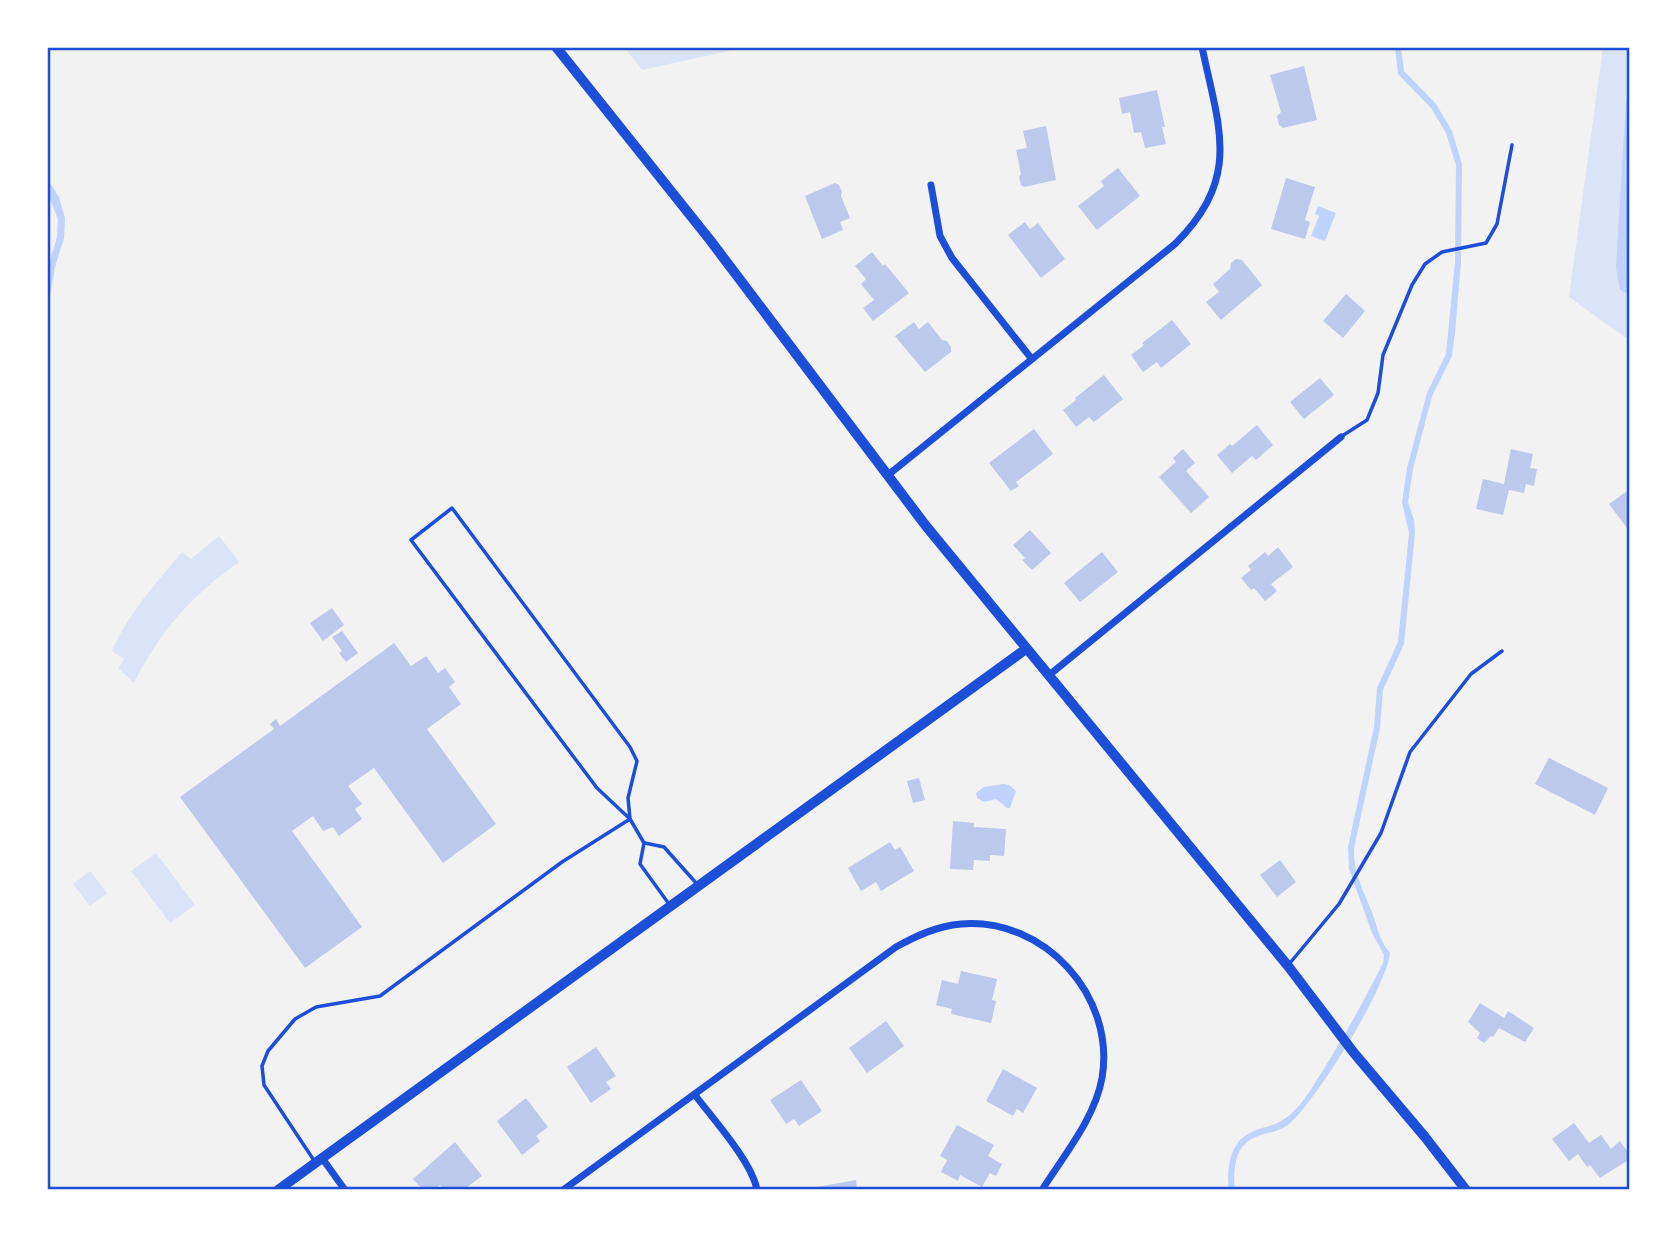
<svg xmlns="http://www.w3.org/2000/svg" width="1677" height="1237" font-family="'Sofia Sans Condensed',sans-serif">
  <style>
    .green { fill: #dbe4f7 }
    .water { fill: #bfd3fe }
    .building { fill: #bdc9ec }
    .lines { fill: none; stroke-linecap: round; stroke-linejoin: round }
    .service { stroke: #1d4ed8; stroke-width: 3.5 }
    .minor { stroke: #1d4ed8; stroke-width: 7 }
    .tertiary { stroke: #1d4ed8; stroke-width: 10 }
    .secondary { stroke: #1d4ed8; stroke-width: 10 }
    .neatline { fill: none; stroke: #1d4ed8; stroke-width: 2.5 }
  </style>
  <rect width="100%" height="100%" fill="#f2f2f2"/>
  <g class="green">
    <path d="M 624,47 L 746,47 L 642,70 Z"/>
    <path d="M 1603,47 L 1630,47 L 1620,290 L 1630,295 L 1630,341 L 1569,297 Z"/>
    <path d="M 219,536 L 239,562 C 191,596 160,631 134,683 L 118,668 L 124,659 L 112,651 C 128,614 156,583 182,552 L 191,559 Z"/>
    <path d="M 156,853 L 195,905 L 170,923 L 131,871 Z"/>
    <path d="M 90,871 L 107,893 L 90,906 L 73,884 Z"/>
  </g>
  <g class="water">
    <path d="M 1395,47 L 1401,47 L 1404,71 L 1436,104 L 1452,131 L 1462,164 L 1461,262 L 1455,333 L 1452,356 L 1432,396 L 1413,469 L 1408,502 L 1414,520 L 1415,533 L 1404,644 L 1383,690 L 1380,728 L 1354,848 C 1353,872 1363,890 1372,912 C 1377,927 1380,941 1390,953 C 1386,989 1316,1101 1289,1124 C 1276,1135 1256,1132 1245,1144 C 1234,1154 1233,1176 1235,1190 L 1229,1190 C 1226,1170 1230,1142 1250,1133 C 1268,1124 1276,1128 1293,1112 C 1306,1100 1315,1082 1325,1067 C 1346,1033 1365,999 1383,963 L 1384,955 L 1372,933 L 1349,869 L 1348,847 L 1374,727 L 1377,688 L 1398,642 L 1409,533 L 1402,502 L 1407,468 L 1427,393 L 1446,354 L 1455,261 L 1456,165 L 1446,133 L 1431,108 L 1398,74 Z"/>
    <path d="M 1630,90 L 1630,295 L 1620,290 L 1616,267 L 1626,101 Z"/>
    <path d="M 47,178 L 59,197 L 65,218 L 64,238 L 55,267 L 47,313 L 47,271 L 57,237 L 58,219 L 47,192 Z"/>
    <path d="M 1318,206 L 1336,213 L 1325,241 L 1311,236 L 1319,216 L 1315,214 Z"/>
    <path d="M 1003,784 L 1009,785 L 1016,791 L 1010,808 L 1007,808 L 996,799 L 984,802 L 977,798 L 976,793 L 984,787 Z"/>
  </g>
  <g class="building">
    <path d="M 1304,66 L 1317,120 L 1283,128 L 1279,125 L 1277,116 L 1281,112 L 1270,75 Z"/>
    <path d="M 1157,90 L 1165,127 L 1162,127 L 1166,144 L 1145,148 L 1141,132 L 1134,133 L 1130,112 L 1122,114 L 1119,98 Z"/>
    <path d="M 1046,126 L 1056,180 L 1024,187 L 1021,185 L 1019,177 L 1021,174 L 1016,150 L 1027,148 L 1023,131 Z"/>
    <path d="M 1118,168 L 1140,196 L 1097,230 L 1078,206 L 1104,186 L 1101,181 Z"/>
    <path d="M 1286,178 L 1315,187 L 1305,220 L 1310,222 L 1305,239 L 1271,229 Z"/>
    <path d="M 835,183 L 839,185 L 842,192 L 841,196 L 850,218 L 840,222 L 843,230 L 822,239 L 805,196 Z"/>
    <path d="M 1025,222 L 1030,229 L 1038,223 L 1065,259 L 1041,278 L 1008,235 Z"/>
    <path d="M 872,252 L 883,266 L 885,264 L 909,293 L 873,321 L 863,308 L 874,300 L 861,284 L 866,279 L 855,266 Z"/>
    <path d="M 1236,259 L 1242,260 L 1262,285 L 1221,320 L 1206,302 L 1219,292 L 1213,284 L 1230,269 L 1231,263 Z"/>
    <path d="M 1346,294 L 1365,311 L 1343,338 L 1323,321 Z"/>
    <path d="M 1172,320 L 1191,344 L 1161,368 L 1157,362 L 1143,372 L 1131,355 L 1144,345 L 1142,343 Z"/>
    <path d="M 914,322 L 919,329 L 928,322 L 942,340 L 947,341 L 951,347 L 951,352 L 925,372 L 895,336 Z"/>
    <path d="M 1104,375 L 1123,399 L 1094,422 L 1089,417 L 1076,427 L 1063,410 L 1076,400 L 1075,398 Z"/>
    <path d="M 1320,378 L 1334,395 L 1304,419 L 1290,402 Z"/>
    <path d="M 1257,425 L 1273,445 L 1256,460 L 1252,456 L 1232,473 L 1217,455 L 1230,444 L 1232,446 Z"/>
    <path d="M 1034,429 L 1053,454 L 1016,482 L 1019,486 L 1011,491 L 989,463 Z"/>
    <path d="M 1183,449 L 1195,463 L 1186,471 L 1209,497 L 1191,513 L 1159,477 L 1176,462 L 1173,458 Z"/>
    <path d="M 1511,449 L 1533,454 L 1530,468 L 1537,469 L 1534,486 L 1526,484 L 1524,493 L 1509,490 L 1503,515 L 1476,509 L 1483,479 L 1504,484 Z"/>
    <path d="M 1630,489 L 1630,532 L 1609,504 Z"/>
    <path d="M 1030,530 L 1051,553 L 1032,570 L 1022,560 L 1025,558 L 1013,545 Z"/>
    <path d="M 1278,547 L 1293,567 L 1271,584 L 1277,591 L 1265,601 L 1254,588 L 1251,590 L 1241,578 L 1251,570 L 1248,566 L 1265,552 L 1268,556 Z"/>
    <path d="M 1102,552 L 1118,572 L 1080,602 L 1064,583 Z"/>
    <path d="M 332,608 L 344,625 L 323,641 L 310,623 Z"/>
    <path d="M 342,631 L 358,653 L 346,662 L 339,653 L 342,651 L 332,637 Z"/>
    <path d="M 394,643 L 411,666 L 426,656 L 438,673 L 445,668 L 455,682 L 449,687 L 461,704 L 427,729 L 496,824 L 443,863 L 374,768 L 348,786 L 362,804 L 355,809 L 362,819 L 339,836 L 333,827 L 323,831 L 313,816 L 292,831 L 362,927 L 305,968 L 180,797 L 274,729 L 270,724 L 276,719 L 280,726 Z"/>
    <path d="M 1549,758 L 1608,788 L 1595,815 L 1535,784 Z"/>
    <path d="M 919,778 L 925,800 L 913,803 L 907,781 Z"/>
    <path d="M 953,821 L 974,823 L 974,827 L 1006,829 L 1004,856 L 990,855 L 990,861 L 974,860 L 973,870 L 950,869 Z"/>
    <path d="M 890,842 L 895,850 L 900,847 L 914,871 L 881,891 L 876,882 L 861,891 L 848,868 Z"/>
    <path d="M 1280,860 L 1296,882 L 1277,897 L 1260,875 Z"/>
    <path d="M 961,971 L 997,979 L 992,1000 L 996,1001 L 991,1023 L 951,1014 L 952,1009 L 936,1005 L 942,980 L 958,984 Z"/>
    <path d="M 1480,1003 L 1504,1018 L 1508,1011 L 1534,1028 L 1525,1042 L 1499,1028 L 1493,1037 L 1491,1036 L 1484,1043 L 1477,1038 L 1480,1033 L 1468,1022 Z"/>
    <path d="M 886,1021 L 904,1046 L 867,1073 L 849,1048 Z"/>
    <path d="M 596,1047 L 616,1076 L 606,1082 L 611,1089 L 591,1103 L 567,1067 Z"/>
    <path d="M 1003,1069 L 1037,1088 L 1023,1113 L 1017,1109 L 1013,1116 L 986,1101 Z"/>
    <path d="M 801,1080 L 822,1111 L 799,1126 L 794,1119 L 786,1124 L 770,1100 Z"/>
    <path d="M 526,1098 L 548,1127 L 536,1136 L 540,1141 L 522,1155 L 497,1121 Z"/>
    <path d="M 1574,1123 L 1589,1143 L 1601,1135 L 1611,1149 L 1620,1141 L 1630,1155 L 1630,1159 L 1600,1178 L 1590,1165 L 1587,1167 L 1578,1154 L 1569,1161 L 1552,1139 Z"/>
    <path d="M 957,1125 L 994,1145 L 988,1156 L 1002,1164 L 996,1176 L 990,1173 L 982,1187 L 960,1175 L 958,1181 L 941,1172 L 947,1160 L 940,1156 Z"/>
    <path d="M 455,1142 L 482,1176 L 463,1190 L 445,1190 L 440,1185 L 434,1190 L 423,1190 L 413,1179 Z"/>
    <path d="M 856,1180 L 857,1190 L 818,1190 L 817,1187 Z"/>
  </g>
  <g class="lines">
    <g class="service">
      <path d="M 1342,436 L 1367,420 L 1378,393 L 1383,355 L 1412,285 L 1425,264 L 1442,252 L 1486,243 L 1497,224 L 1512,145"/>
      <path d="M 630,819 L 628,798 L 637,761 L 630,747 L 452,508 L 411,540 L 597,788 L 630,819 L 644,843 L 640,864 L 669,904"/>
      <path d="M 645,843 L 664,847 L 697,884"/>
      <path d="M 1290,963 L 1339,904 L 1381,833 L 1410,752 L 1471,674 L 1502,651"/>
      <path d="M 315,1162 L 264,1085 L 262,1066 L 268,1051 L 295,1019 L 316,1007 L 380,996 L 562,862 L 630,819"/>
    </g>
    <g class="minor">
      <path d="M 931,185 L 940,236 L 952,258 L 1031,358"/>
      <path d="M 888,475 L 1175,244 C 1242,177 1219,129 1202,47"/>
      <path d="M 1048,676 L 1341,437"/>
      <path d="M 695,1095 C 713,1119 752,1162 757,1190"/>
      <path d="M 322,1158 L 345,1190"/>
      <path d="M 563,1190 L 896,947 C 916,936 937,926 961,924 C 1044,917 1116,996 1102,1078 C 1095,1118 1064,1155 1042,1190"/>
    </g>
    <path class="tertiary" d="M 278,1190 L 1026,649"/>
    <path class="secondary" d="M 556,47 L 710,240 L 926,526 L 1288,966 L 1354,1053 L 1425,1137 L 1466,1190"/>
  </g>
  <rect width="1677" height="1237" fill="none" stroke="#ffffff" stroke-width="98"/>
  <rect x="49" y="49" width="1579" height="1139" class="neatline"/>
</svg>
